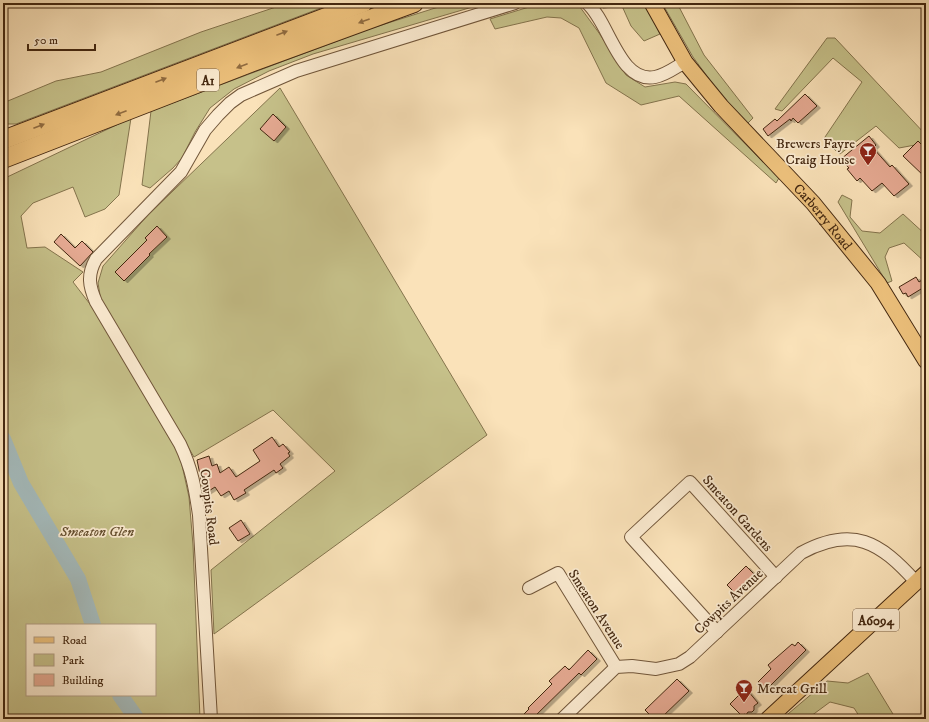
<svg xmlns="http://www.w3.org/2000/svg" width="929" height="722" font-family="'IM FELL DW Pica',serif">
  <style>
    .green { fill: #c6c18a; stroke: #84744d; fill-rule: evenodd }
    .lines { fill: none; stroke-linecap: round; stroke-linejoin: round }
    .river { stroke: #a4babb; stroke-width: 16 }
    .building { fill: #e7ab94; stroke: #432710; filter: url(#shadow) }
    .minor-casing { stroke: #71563a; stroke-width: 14 }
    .major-casing { stroke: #432710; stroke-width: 17 }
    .highway-casing { stroke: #432710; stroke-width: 20 }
    .minor { stroke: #fcecd2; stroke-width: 12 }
    .major { stroke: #edc17c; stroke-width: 15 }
    .highway { stroke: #edc17c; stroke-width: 18 }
    .oneway { fill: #906c41 }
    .labels { text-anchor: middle; stroke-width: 3.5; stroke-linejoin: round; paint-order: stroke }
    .shield { fill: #fcecd2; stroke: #7a624a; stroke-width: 1 }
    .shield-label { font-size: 13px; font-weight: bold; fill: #432710 }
    .poi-label { font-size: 14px; fill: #432710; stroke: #fcecd2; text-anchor: end }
    .street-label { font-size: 14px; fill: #432710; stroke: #fcecd2 }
    .park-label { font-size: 14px; font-style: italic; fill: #644e2e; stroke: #fcecd2 }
  </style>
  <defs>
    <filter id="shadow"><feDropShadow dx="3.5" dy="2" stdDeviation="0" flood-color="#0004"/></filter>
  </defs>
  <rect width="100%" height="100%" fill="#fae2b9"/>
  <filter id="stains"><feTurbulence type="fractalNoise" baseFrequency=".005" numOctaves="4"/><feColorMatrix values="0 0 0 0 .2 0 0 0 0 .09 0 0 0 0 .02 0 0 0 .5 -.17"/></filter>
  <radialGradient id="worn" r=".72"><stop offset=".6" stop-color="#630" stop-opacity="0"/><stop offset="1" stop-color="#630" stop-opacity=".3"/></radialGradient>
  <g class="green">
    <path d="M 288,3 L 334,3 L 16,124 L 3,124 L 3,103 L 56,81 L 101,72 L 201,32 Z"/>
    <path d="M 451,3 L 486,3 L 313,54 L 269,71 L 234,89 L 210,108 L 195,132 L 182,158 L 173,168 L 150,188 L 142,185 L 151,111 L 369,29 Z"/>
    <path d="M 542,3 L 569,3 L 580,7 L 599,33 L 626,75 L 645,87 L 675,82 L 686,84 L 779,178 L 776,183 L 679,96 L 641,105 L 606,83 L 579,28 L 561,18 L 547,17 L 495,29 L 490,19 Z"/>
    <path d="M 598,3 L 645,3 L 660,34 L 644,41 L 631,26 L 622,6 L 603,8 Z"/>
    <path d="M 662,3 L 677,3 L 704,55 L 753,118 L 748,123 L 731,109 L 693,57 Z"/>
    <path d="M 827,38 L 835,38 L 926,135 L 926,143 L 899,148 L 876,126 L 840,154 L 823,140 L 862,82 L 833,58 L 782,111 L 775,109 Z"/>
    <path d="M 280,88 L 487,435 L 214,634 L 211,570 L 335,471 L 273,410 L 194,457 L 101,301 L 98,283 L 103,266 L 148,215 Z"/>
    <path d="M 131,118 L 119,195 L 105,209 L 85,217 L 73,187 L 33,203 L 21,216 L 27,248 L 45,247 L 83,272 L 73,282 L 93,308 L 180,456 L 189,497 L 193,545 L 200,719 L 3,719 L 3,179 ZM 27,625 L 155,625 L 155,695 L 27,695 Z"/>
    <path d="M 842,195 L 852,200 L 850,217 L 862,231 L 880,233 L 903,214 L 926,235 L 926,263 L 904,243 L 889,248 L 885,257 L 892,281 L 887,283 L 838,202 Z"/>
    <path d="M 868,673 L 896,719 L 861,719 L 854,708 L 830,702 L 807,719 L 782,719 L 827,681 L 848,683 Z"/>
  </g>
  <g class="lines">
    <g class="river">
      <path d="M 3,439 L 21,483 L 78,579 L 93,625"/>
      <path d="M 120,695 L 137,719"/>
    </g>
  </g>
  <g class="building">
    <path d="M 805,94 L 817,106 L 798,123 L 793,118 L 791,121 L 790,119 L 768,136 L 763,129 L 775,119 L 777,121 Z"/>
    <path d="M 273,114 L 286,127 L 274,141 L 260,129 Z"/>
    <path d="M 869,136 L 876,145 L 873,148 L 890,167 L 892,165 L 909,184 L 894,196 L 882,183 L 872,191 L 860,178 L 857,181 L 847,169 L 849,168 L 841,159 Z"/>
    <path d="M 918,141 L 926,149 L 926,178 L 903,156 Z"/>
    <path d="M 157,226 L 167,237 L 149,254 L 150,255 L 124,281 L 115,272 L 147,240 L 145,238 Z"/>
    <path d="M 61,234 L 75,248 L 82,241 L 93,252 L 80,266 L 54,242 Z"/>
    <path d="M 916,277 L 919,282 L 922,280 L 926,286 L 908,297 L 906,293 L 903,294 L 899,287 Z"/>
    <path d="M 272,437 L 279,447 L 283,444 L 290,452 L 288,453 L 290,456 L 280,464 L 283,468 L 276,473 L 274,470 L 244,490 L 246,493 L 234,500 L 229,491 L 221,496 L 215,487 L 204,494 L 197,460 L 209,456 L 212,466 L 217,464 L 220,473 L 229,467 L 236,477 L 260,461 L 253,450 Z"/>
    <path d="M 241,520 L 250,534 L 238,541 L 229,528 Z"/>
    <path d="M 746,566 L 754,574 L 735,593 L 727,585 Z"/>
    <path d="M 798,642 L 806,650 L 766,690 L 758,682 L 771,669 L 768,665 L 792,644 L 795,646 Z"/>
    <path d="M 588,650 L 597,659 L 581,675 L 579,673 L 532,719 L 519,719 L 529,709 L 528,708 L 552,684 L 549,681 L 565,666 L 569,670 Z"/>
    <path d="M 677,679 L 689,691 L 660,719 L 654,719 L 645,710 Z"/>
    <path d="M 748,691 L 758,703 L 754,706 L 754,710 L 752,712 L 748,712 L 746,715 L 744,714 L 742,716 L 730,704 L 740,694 L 742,697 Z"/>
  </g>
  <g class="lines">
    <defs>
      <g id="minor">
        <path d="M 587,3 C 609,21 619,84 655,77 C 666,75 676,67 685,62"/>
        <path d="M 529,588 L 558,573 L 616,667"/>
        <path d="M 717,632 L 631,537 L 690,482 L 776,577"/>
        <path d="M 211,719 L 199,515 C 195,488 192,469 180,444 L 96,302 C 89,286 87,275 96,259 L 181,172 L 205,130 L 218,115 L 230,103 L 241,95 L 296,71 L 515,3"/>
        <path d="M 562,719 L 616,667 L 632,666 L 656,669 L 679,664 L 690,657 L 801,553 C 853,525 880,542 916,582"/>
      </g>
      <g id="major">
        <path id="s1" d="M 652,3 L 685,62 L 721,106 L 813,203 L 878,283 L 926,361"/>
        <path d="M 768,719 L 926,573"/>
      </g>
      <g id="highway">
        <path d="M 3,140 L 363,3"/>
        <path d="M 3,159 L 245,65 L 414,3"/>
      </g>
    </defs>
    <use href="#minor" class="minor-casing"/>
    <use href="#major" class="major-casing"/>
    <use href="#highway" class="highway-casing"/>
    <use href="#minor" class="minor"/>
    <use href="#major" class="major"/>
    <use href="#highway" class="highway"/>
  </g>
  <defs><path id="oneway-solid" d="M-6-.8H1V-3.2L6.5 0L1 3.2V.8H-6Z"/></defs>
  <g class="oneway">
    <use href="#oneway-solid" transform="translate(364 21) rotate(160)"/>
    <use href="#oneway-solid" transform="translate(282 33) rotate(-21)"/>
    <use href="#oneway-solid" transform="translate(242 66) rotate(159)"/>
    <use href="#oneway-solid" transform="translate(161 80) rotate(-21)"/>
    <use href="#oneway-solid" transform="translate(121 113) rotate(159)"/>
    <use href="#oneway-solid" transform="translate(39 126) rotate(-21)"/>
  </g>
  <defs>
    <symbol id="bar-pin" viewBox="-11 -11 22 30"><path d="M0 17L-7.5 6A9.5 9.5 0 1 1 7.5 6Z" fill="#8f2418" stroke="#fcecd2"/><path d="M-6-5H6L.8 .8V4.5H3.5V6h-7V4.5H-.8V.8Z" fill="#fff"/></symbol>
  </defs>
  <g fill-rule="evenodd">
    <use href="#bar-pin" x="858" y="141" width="20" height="27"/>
    <use href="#bar-pin" x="734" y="678" width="20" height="27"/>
  </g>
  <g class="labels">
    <g class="shield">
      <rect x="197" y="69" width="22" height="22" rx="3"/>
      <rect x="853" y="609" width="46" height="22" rx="3"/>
    </g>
    <g class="shield-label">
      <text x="208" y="85">A1</text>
      <text x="876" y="625">A6094</text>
    </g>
    <g class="poi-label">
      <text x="855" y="148">Brewers Fayre<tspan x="855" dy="16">Craig House</tspan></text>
      <text x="757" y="693" text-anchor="start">Mercat Grill</text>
    </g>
    <g class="street-label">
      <text dy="5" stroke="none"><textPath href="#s1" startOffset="275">Carberry Road</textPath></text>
      <text transform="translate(210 507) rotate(83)" y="5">Cowpits Road</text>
      <text transform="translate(738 513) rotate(48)" y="5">Smeaton Gardens</text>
      <text transform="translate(728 601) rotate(-43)" y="5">Cowpits Avenue</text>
      <text transform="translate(597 609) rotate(57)" y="5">Smeaton Avenue</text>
    </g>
    <g class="park-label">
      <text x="97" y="536">Smeaton Glen</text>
    </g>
  </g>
  <rect width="929" height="722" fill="none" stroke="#fae2b9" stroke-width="16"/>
  <rect x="4" y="4" width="921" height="714" fill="none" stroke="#432710" stroke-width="2"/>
  <rect x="8" y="8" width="913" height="706" fill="none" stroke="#432710"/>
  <rect x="26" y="624" width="130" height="72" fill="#fcecd2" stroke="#b29d84"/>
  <rect x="34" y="637" width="20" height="6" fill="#edc17c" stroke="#b29d84"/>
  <text x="62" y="644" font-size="12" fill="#432710">Road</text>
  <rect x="34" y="654" width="20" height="12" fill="#c6c18a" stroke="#b29d84"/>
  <text x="62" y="664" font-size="12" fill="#432710">Park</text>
  <rect x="34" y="674" width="20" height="12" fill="#e7ab94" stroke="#b29d84"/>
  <text x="62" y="684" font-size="12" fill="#432710">Building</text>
  <path d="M28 44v6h67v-6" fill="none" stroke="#432710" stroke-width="2"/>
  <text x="34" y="44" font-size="12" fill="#432710" stroke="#fcecd2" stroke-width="3" paint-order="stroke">50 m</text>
  <rect width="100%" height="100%" filter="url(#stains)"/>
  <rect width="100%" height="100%" fill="url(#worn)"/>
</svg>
